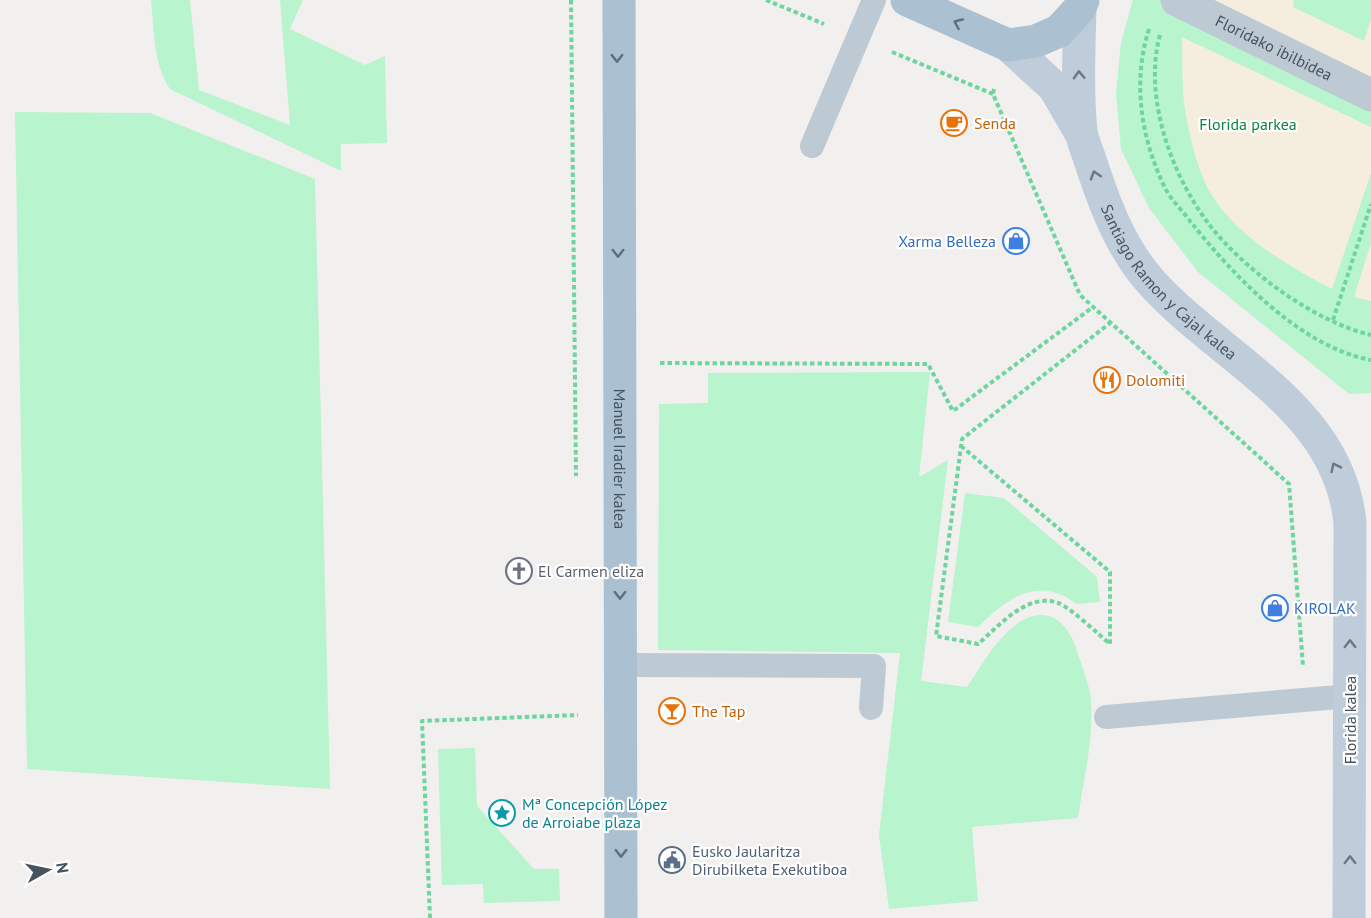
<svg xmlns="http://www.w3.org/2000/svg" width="1371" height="918" font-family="'PT Sans',sans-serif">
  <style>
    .green { fill: #b8f4cd }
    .sand { fill: #f5edde }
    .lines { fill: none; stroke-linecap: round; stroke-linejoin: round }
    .path { stroke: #6cd69e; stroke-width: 4; stroke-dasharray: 4.5 3; stroke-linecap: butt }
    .service { stroke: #becad3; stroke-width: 24 }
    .pedestrian { stroke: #becad3; stroke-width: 33 }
    .secondary { stroke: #bfcdda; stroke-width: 33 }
    .primary { stroke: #abc0d1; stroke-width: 33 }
    .oneway { stroke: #5e6e7c }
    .oneway2 { stroke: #6a7884 }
    .labels { text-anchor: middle; stroke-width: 4.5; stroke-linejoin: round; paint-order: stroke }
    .street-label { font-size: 16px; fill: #45535f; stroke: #fff }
    .food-label { font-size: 16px; fill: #c56008; stroke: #fff; text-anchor: start }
    .park-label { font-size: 16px; fill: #0c8443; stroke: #fff }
    .shop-label { font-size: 16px; fill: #366cbe; stroke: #fff; text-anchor: end }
    .worship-label { font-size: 16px; fill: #5b616d; stroke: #fff; text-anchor: start }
    .culture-label { font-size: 16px; fill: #0d838f; stroke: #fff; text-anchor: start }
    .service-label { font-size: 16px; fill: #4e5e75; stroke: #fff; text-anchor: start }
  </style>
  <rect width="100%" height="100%" fill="#f2efef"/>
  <g class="green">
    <path d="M 151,0 L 190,0 L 199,90 L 290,125 L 280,0 L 303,0 L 290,29 L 365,65 L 385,56 L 387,143 L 341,144 L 341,171 L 170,89 C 153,64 154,29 151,0 Z"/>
    <path d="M 1133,0 L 1371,0 L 1371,393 L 1349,394 L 1198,272 L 1149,208 L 1121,149 L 1116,94 L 1121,42 Z"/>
    <path d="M 15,112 L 150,113 L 315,179 L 330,789 L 27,769 Z"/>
    <path d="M 930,372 L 919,477 L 948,460 L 921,681 L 967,687 C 977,673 986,656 998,642 C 1031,602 1065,606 1079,657 C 1083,670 1090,686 1091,701 C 1094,739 1083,781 1078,818 L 972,827 L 978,901 L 889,909 L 879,835 L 900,653 L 658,650 L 659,404 L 708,403 L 708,373 Z"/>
    <path d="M 965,493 L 1004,498 L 1097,577 L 1100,602 L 1077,604 C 1038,575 1009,597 978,627 L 948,622 Z"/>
    <path d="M 475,748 L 477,806 L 534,869 L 559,869 L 560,901 L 484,903 L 483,884 L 442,885 L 438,749 Z"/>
  </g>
  <g class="sand">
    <path d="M 1205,0 L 1294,0 L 1293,7 L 1364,41 L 1371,19 L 1371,81 Z"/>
    <path d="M 1182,37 L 1371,127 L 1371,173 L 1332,289 C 1289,266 1241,240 1213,197 C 1198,174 1191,142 1186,115 C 1181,90 1183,62 1182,37 Z"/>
    <path d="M 1371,243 L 1371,301 L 1354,297 Z"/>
  </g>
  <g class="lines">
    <g class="path">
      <path d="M 571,0 L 576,476"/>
      <path d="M 766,0 L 824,24"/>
      <path d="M 1149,29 C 1132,83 1141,138 1165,188 C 1171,200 1182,210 1190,221 C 1233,275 1300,347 1371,360"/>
      <path d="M 1160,35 C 1141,103 1178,195 1226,244 C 1262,282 1320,323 1371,335"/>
      <path d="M 892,52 L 993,94"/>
      <path d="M 994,89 L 993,94 L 1080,295 L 1289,484 L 1303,666"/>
      <path d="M 1333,320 L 1371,204"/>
      <path d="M 660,363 L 928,364 L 953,411 L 1093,307"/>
      <path d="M 961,446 L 1110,572 L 1110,644 C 1099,635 1070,607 1058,603 C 1027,592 999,626 978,644 L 936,636 L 962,439 L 1110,323"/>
      <path d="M 430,918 L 422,721 L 578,715"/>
    </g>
    <g class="service">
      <path d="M 812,146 L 874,0"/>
      <path d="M 620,665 L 874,666 L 871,708"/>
      <path d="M 1106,717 L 1350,696"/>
    </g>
    <path class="pedestrian" id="s1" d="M 1177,0 L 1371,95"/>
    <g class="secondary">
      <path id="s2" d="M 1080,8 C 1079,49 1077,91 1081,131 C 1083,143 1089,155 1092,166 C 1106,208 1122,250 1152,283 C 1222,360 1339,408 1350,523 L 1349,918"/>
      <path d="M 1008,45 L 1054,87 L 1079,130"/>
    </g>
    <g class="primary">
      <path id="s3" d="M 619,0 L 621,918"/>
      <path d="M 907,0 L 1008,45 L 1036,41 L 1059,31 L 1080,8 L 1083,0"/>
    </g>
  </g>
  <defs><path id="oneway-chevron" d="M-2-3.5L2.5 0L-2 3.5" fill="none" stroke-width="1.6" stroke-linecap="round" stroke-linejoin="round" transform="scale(1.5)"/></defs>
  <g class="oneway">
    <use href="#oneway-chevron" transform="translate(958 23) rotate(-156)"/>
    <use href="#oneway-chevron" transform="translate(617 58) rotate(90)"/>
    <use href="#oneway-chevron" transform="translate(618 253) rotate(90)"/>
    <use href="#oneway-chevron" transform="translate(620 595) rotate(90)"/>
    <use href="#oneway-chevron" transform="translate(621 853) rotate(90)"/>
  </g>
  <g class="oneway2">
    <use href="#oneway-chevron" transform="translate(1079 75) rotate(-92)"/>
    <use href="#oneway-chevron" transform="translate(1095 175) rotate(-108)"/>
    <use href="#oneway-chevron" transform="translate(1335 467) rotate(-116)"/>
    <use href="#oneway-chevron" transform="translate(1350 644) rotate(-90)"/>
    <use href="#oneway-chevron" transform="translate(1350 860) rotate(-90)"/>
  </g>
  <defs>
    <symbol id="cafe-ring" viewBox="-11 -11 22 22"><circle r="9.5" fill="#fff" stroke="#e8710a" stroke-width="1.5"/><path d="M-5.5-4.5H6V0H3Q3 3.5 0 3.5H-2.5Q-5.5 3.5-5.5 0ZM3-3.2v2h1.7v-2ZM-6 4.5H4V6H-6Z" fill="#e8710a"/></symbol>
    <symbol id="shop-ring" viewBox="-11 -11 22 22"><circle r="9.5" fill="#fff" stroke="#3f7fe0" stroke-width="1.5"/><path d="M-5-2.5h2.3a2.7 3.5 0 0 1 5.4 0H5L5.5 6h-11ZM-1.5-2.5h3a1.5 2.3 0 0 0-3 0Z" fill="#3f7fe0"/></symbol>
    <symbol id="restaurant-ring" viewBox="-11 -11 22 22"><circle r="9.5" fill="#fff" stroke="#e8710a" stroke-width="1.5"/><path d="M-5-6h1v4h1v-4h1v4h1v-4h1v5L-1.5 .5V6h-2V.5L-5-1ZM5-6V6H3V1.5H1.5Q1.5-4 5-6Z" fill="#e8710a"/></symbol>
    <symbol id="church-ring" viewBox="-11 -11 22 22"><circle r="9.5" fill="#fff" stroke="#6b7280" stroke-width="1.5"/><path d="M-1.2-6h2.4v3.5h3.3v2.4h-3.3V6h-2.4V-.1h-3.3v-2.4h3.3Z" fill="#6b7280"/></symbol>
    <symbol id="bar-ring" viewBox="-11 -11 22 22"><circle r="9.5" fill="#fff" stroke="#e8710a" stroke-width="1.5"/><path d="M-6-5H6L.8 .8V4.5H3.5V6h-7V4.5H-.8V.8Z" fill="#e8710a"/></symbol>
    <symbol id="sight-ring" viewBox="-11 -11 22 22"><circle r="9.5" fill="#fff" stroke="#0f9aa8" stroke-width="1.5"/><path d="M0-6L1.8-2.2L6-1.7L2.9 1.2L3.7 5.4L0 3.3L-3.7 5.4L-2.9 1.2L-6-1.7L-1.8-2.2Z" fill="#0f9aa8"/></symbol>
    <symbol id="civic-ring" viewBox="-11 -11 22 22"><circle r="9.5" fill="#fff" stroke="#5c6f8a" stroke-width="1.5"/><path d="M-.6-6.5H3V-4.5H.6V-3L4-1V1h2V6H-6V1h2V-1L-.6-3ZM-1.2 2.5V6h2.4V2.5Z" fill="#5c6f8a"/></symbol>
  </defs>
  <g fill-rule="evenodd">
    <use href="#cafe-ring" x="939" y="108" width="30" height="30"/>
    <use href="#shop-ring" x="1001" y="226" width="30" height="30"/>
    <use href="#restaurant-ring" x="1092" y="365" width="30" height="30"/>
    <use href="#church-ring" x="504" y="556" width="30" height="30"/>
    <use href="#shop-ring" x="1260" y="593" width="30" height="30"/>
    <use href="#bar-ring" x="657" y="696" width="30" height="30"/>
    <use href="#sight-ring" x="487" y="798" width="30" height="30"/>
    <use href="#civic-ring" x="657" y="845" width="30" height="30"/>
  </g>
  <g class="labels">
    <g class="street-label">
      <text dy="6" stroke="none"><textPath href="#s1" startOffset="108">Floridako ibilbidea</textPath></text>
      <text dy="6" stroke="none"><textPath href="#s2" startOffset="302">Santiago Ramon y Cajal kalea</textPath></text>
      <text dy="6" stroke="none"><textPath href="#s3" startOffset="459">Manuel Iradier kalea</textPath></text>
      <text transform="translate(1350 720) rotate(-90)" y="6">Florida kalea</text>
    </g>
    <g class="food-label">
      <text x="974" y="129">Senda</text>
      <text x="1126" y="386">Dolomiti</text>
      <text x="692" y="717">The Tap</text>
    </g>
    <g class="park-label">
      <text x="1248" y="130">Florida parkea</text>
    </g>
    <g class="shop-label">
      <text x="996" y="247">Xarma Belleza</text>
      <text x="1294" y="614" text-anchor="start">KIROLAK</text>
    </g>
    <g class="worship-label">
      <text x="538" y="577">El Carmen eliza</text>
    </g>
    <g class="culture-label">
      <text x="522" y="810">Mª Concepción López<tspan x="522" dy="18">de Arroiabe plaza</tspan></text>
    </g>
    <g class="service-label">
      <text x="692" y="857">Eusko Jaularitza<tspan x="692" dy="18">Dirubilketa Exekutiboa</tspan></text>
    </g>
  </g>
  <g transform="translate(48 870) rotate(81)" stroke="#ffffff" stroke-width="4.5" paint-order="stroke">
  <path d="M0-4.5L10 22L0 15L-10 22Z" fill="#45535f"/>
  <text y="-9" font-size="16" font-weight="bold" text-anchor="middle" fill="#45535f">N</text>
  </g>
</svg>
